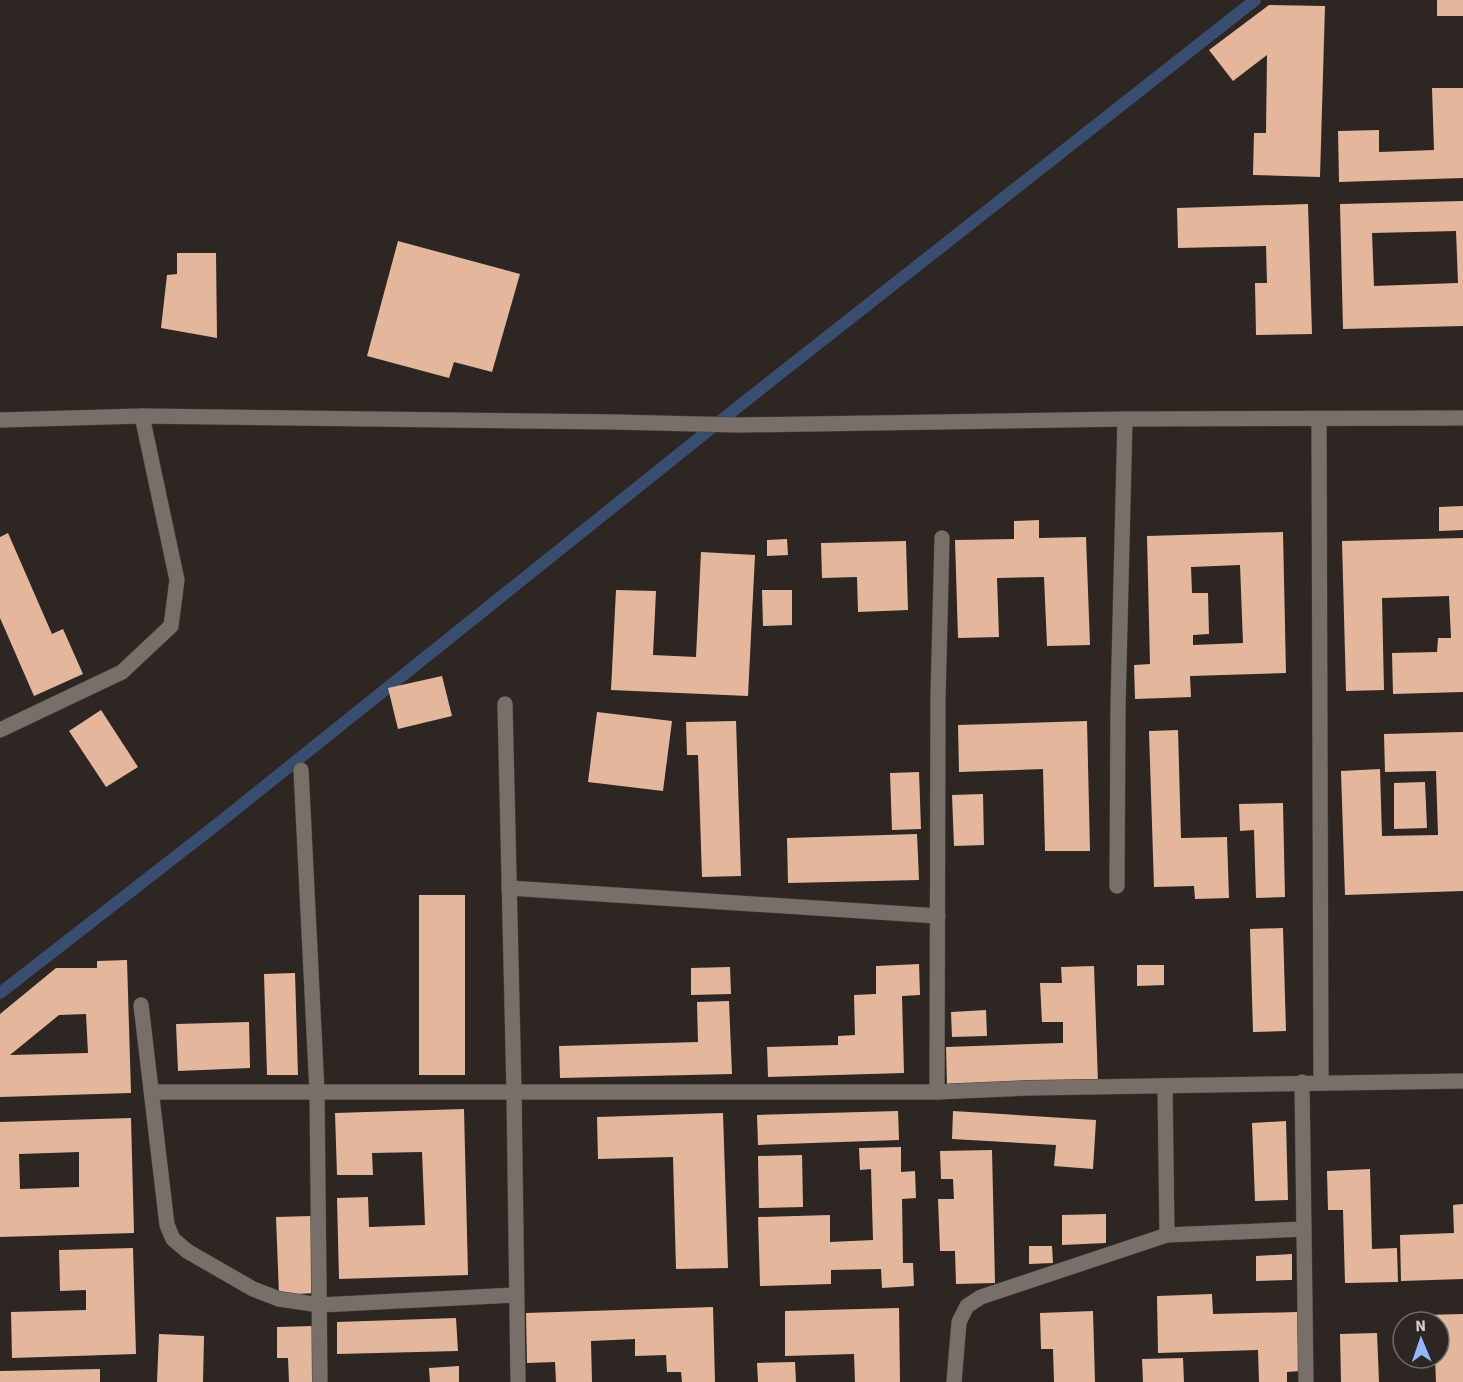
<svg xmlns="http://www.w3.org/2000/svg" width="1463" height="1382" font-family="'Source Sans 3',sans-serif">
  <style>
    .lines { fill: none; stroke-linecap: round; stroke-linejoin: round }
    .stream { stroke: #394d70; stroke-width: 12 }
    .building { fill: #e4b79c; fill-rule: evenodd }
    .service-casing { stroke: #48413e; stroke-width: 16 }
    .minor-casing { stroke: #48413e; stroke-width: 16 }
    .service { stroke: #786f69; stroke-width: 15 }
    .minor { stroke: #786f69; stroke-width: 15 }
  </style>
  <rect width="100%" height="100%" fill="#2e2622"/>
  <g class="lines">
    <path class="stream" d="M 0,993 L 220,822 L 734,410 L 1255,0"/>
  </g>
  <g class="building">
    <rect x="1437" y="0" width="26" height="16"/>
    <path d="M 1269,5 L 1325,6 L 1320,177 L 1253,175 L 1254,133 L 1266,133 L 1267,55 L 1233,81 L 1209,50 Z"/>
    <path d="M 1432,88 L 1463,88 L 1463,178 L 1339,182 L 1338,131 L 1379,130 L 1379,152 L 1434,150 Z"/>
    <path d="M 1463,201 L 1463,326 L 1343,329 L 1340,204 ZM 1456,231 L 1458,283 L 1374,286 L 1372,233 Z"/>
    <path d="M 1308,204 L 1312,334 L 1256,335 L 1255,283 L 1267,283 L 1266,246 L 1178,248 L 1177,208 Z"/>
    <path d="M 398,241 L 520,274 L 492,372 L 454,362 L 449,378 L 367,356 Z"/>
    <path d="M 177,253 L 216,253 L 217,338 L 161,328 L 167,275 L 177,274 Z"/>
    <path d="M 1463,506 L 1463,530 L 1439,531 L 1439,507 Z"/>
    <path d="M 1039,520 L 1039,538 L 1086,537 L 1090,645 L 1047,646 L 1044,577 L 997,578 L 999,637 L 958,638 L 955,540 L 1014,539 L 1014,521 Z"/>
    <path d="M 1283,532 L 1286,673 L 1190,676 L 1191,697 L 1135,699 L 1134,665 L 1150,664 L 1147,536 ZM 1240,565 L 1243,643 L 1193,645 L 1193,635 L 1209,634 L 1208,593 L 1192,593 L 1191,567 Z"/>
    <path d="M 8,533 L 52,634 L 63,629 L 83,674 L 34,696 L 0,618 L 0,537 Z"/>
    <path d="M 1463,538 L 1463,692 L 1393,694 L 1392,653 L 1437,652 L 1438,638 L 1451,638 L 1449,596 L 1382,598 L 1384,690 L 1346,691 L 1342,541 Z"/>
    <path d="M 787,539 L 788,555 L 767,556 L 767,540 Z"/>
    <path d="M 906,541 L 908,610 L 858,612 L 857,577 L 822,578 L 821,543 Z"/>
    <path d="M 701,552 L 755,555 L 748,696 L 611,690 L 616,590 L 656,591 L 653,655 L 696,657 Z"/>
    <path d="M 762,590 L 792,590 L 792,625 L 763,626 Z"/>
    <path d="M 442,676 L 452,716 L 398,729 L 388,688 Z"/>
    <path d="M 101,710 L 138,767 L 106,787 L 69,731 Z"/>
    <path d="M 597,712 L 672,721 L 663,791 L 588,782 Z"/>
    <path d="M 736,721 L 741,876 L 702,877 L 698,755 L 687,755 L 686,722 Z"/>
    <path d="M 1087,721 L 1090,851 L 1045,851 L 1043,769 L 959,772 L 958,725 Z"/>
    <path d="M 1178,730 L 1181,838 L 1227,837 L 1229,898 L 1195,899 L 1194,886 L 1154,887 L 1149,731 Z"/>
    <path d="M 1463,732 L 1463,891 L 1345,895 L 1341,771 L 1380,769 L 1382,836 L 1438,835 L 1436,771 L 1385,772 L 1384,734 Z"/>
    <path d="M 919,772 L 921,829 L 892,830 L 890,773 Z"/>
    <path d="M 1425,782 L 1427,828 L 1394,829 L 1394,783 Z"/>
    <path d="M 983,794 L 984,845 L 954,846 L 952,795 Z"/>
    <path d="M 1283,803 L 1285,897 L 1256,898 L 1254,830 L 1240,831 L 1239,804 Z"/>
    <path d="M 917,834 L 919,880 L 788,883 L 787,838 Z"/>
    <rect x="419" y="895" width="46" height="180"/>
    <path d="M 1283,928 L 1286,1031 L 1253,1032 L 1250,929 Z"/>
    <path d="M 127,960 L 131,1093 L 0,1097 L 0,1014 L 56,968 L 97,968 L 97,961 ZM 86,1014 L 88,1053 L 10,1055 L 59,1015 Z"/>
    <path d="M 919,964 L 920,995 L 902,996 L 904,1073 L 768,1077 L 767,1047 L 838,1045 L 838,1036 L 855,1035 L 854,995 L 876,994 L 876,966 Z"/>
    <path d="M 1137,965 L 1164,965 L 1164,985 L 1137,986 Z"/>
    <path d="M 1094,966 L 1098,1082 L 947,1086 L 946,1047 L 1063,1043 L 1063,1022 L 1042,1022 L 1040,983 L 1062,983 L 1061,967 Z"/>
    <path d="M 730,967 L 731,994 L 691,995 L 691,968 Z"/>
    <path d="M 295,973 L 298,1075 L 267,1075 L 264,974 Z"/>
    <path d="M 729,1001 L 732,1074 L 560,1078 L 559,1046 L 698,1042 L 697,1002 Z"/>
    <path d="M 986,1010 L 987,1036 L 952,1037 L 951,1012 Z"/>
    <path d="M 249,1022 L 250,1068 L 178,1071 L 176,1024 Z"/>
    <path d="M 464,1109 L 468,1275 L 339,1279 L 337,1198 L 368,1197 L 369,1227 L 425,1225 L 422,1152 L 372,1153 L 373,1175 L 337,1175 L 335,1113 Z"/>
    <path d="M 898,1111 L 899,1140 L 758,1145 L 757,1115 Z"/>
    <path d="M 953,1111 L 1096,1120 L 1093,1169 L 1054,1166 L 1056,1145 L 952,1139 Z"/>
    <path d="M 723,1113 L 728,1268 L 676,1269 L 673,1157 L 598,1159 L 597,1117 Z"/>
    <path d="M 131,1118 L 134,1233 L 0,1237 L 0,1122 ZM 79,1152 L 79,1187 L 20,1189 L 19,1154 Z"/>
    <path d="M 1286,1121 L 1288,1200 L 1255,1201 L 1252,1123 Z"/>
    <path d="M 901,1147 L 901,1172 L 915,1171 L 916,1198 L 902,1199 L 903,1263 L 913,1263 L 914,1286 L 882,1288 L 881,1269 L 831,1270 L 831,1284 L 760,1286 L 758,1217 L 830,1215 L 830,1242 L 873,1240 L 871,1169 L 860,1170 L 859,1148 Z"/>
    <path d="M 992,1150 L 995,1283 L 956,1284 L 955,1251 L 940,1251 L 938,1199 L 954,1199 L 953,1179 L 941,1179 L 940,1151 Z"/>
    <path d="M 802,1155 L 803,1207 L 759,1208 L 758,1156 Z"/>
    <path d="M 1370,1169 L 1372,1249 L 1397,1248 L 1398,1282 L 1345,1283 L 1343,1210 L 1328,1210 L 1327,1171 Z"/>
    <path d="M 1463,1204 L 1463,1279 L 1401,1281 L 1400,1235 L 1454,1233 L 1453,1205 Z"/>
    <path d="M 1106,1214 L 1106,1243 L 1062,1245 L 1062,1215 Z"/>
    <path d="M 312,1216 L 315,1293 L 279,1295 L 276,1217 Z"/>
    <path d="M 1029,1246 L 1052,1246 L 1053,1263 L 1029,1264 Z"/>
    <path d="M 133,1248 L 136,1354 L 12,1358 L 11,1312 L 86,1310 L 86,1290 L 60,1291 L 59,1250 Z"/>
    <path d="M 1292,1254 L 1292,1280 L 1256,1281 L 1256,1256 Z"/>
    <path d="M 1212,1294 L 1213,1314 L 1298,1312 L 1300,1371 L 1287,1372 L 1287,1382 L 1259,1382 L 1258,1350 L 1158,1353 L 1157,1296 Z"/>
    <path d="M 713,1307 L 715,1382 L 682,1382 L 681,1372 L 667,1372 L 666,1355 L 635,1356 L 635,1339 L 591,1341 L 592,1382 L 556,1382 L 555,1362 L 527,1363 L 526,1313 Z"/>
    <path d="M 899,1308 L 900,1382 L 855,1382 L 854,1354 L 785,1356 L 785,1311 Z"/>
    <path d="M 1093,1311 L 1095,1382 L 1054,1382 L 1053,1349 L 1041,1349 L 1040,1313 Z"/>
    <path d="M 1463,1314 L 1463,1382 L 1436,1382 L 1435,1358 L 1439,1358 L 1439,1322 L 1426,1322 L 1425,1315 Z"/>
    <path d="M 456,1318 L 458,1351 L 337,1354 L 337,1322 Z"/>
    <path d="M 313,1326 L 314,1382 L 289,1382 L 288,1358 L 277,1358 L 277,1327 Z"/>
    <path d="M 1377,1333 L 1379,1382 L 1341,1382 L 1340,1334 Z"/>
    <path d="M 159,1334 L 204,1336 L 203,1382 L 157,1382 Z"/>
    <path d="M 1183,1358 L 1184,1382 L 1143,1382 L 1142,1359 Z"/>
    <path d="M 795,1362 L 796,1382 L 758,1382 L 757,1363 Z"/>
    <path d="M 459,1366 L 459,1382 L 430,1382 L 429,1368 Z"/>
    <path d="M 100,1369 L 100,1382 L 0,1382 L 0,1371 Z"/>
  </g>
  <g class="lines">
    <defs>
      <path id="service" d="M 0,730 L 122,672 L 171,626 L 177,580 L 142,416"/>
      <g id="minor">
        <path d="M 1319,419 L 1321,1082"/>
        <path d="M 0,420 L 142,416 L 616,422 L 738,425 L 1125,419 L 1463,418"/>
        <path d="M 505,704 L 514,1091 L 518,1382"/>
        <path d="M 301,770 L 317,1092 L 320,1382"/>
        <path d="M 1117,886 L 1118,706 L 1125,419"/>
        <path d="M 509,888 L 938,916"/>
        <path d="M 141,1005 L 167,1225 L 173,1239 L 187,1251 L 253,1289 L 279,1299 L 320,1305 L 515,1295"/>
        <path d="M 1302,1082 L 1306,1382"/>
        <path d="M 152,1092 L 937,1092 L 1030,1088 L 1463,1081"/>
        <path d="M 937,1092 L 938,698 L 942,538"/>
        <path d="M 1167,1235 L 1304,1229"/>
        <path d="M 954,1382 L 959,1322 L 967,1306 L 981,1297 L 1167,1235 L 1165,1087"/>
      </g>
    </defs>
    <use href="#service" class="service-casing"/>
    <use href="#minor" class="minor-casing"/>
    <use href="#service" class="service"/>
    <use href="#minor" class="minor"/>
  </g>
  <g transform="translate(1421 1340) rotate(358)"><circle r="28" fill="#2e2622" stroke="#726a67" stroke-width="1.5"/>
  <path d="M0-4.5L10 22L0 15L-10 22Z" fill="#92b7fd"/>
  <text y="-9" font-size="16" font-weight="bold" text-anchor="middle" fill="#d7d1ce">N</text>
  </g>
</svg>
